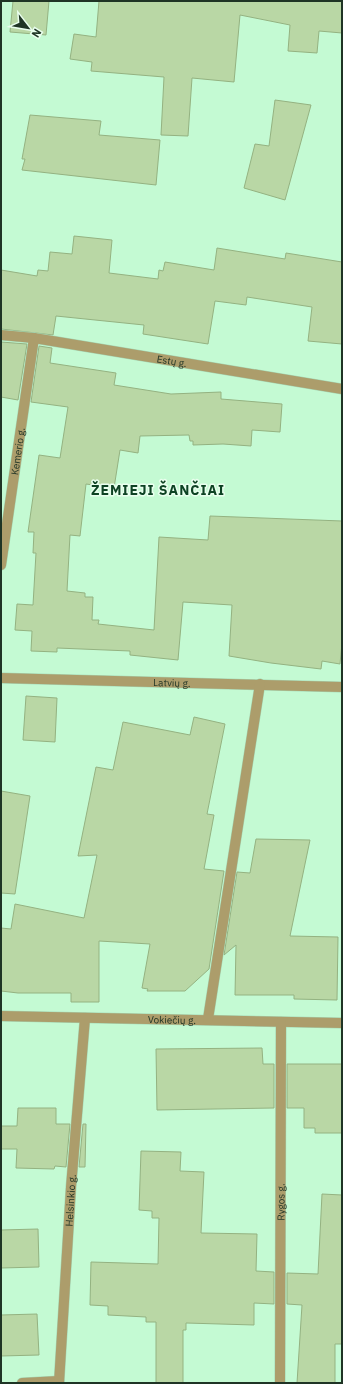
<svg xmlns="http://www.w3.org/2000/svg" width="343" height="1384" font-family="'IBM Plex Sans',sans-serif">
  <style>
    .building { fill: #b9d7a5; stroke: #94b281 }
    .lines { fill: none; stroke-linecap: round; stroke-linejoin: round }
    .minor-casing { stroke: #a6d6b4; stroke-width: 11 }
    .minor { stroke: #ac9d6b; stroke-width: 10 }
    .labels { text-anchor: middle; stroke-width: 3; stroke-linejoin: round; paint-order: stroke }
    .street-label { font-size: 10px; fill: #1f3425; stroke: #e9feee }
    .district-label { font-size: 14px; font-weight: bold; letter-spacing: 1px; fill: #0d4223; stroke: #e9feee }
  </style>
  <rect width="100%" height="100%" fill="#c4fad3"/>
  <g class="building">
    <path d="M 13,1 L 49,1 L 46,35 L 10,32 Z"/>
    <path d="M 99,1 L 342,1 L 342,33 L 319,31 L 317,53 L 288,51 L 290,25 L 240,15 L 234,82 L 192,78 L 188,136 L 161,135 L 164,77 L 91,71 L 92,62 L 70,59 L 74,34 L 96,37 Z"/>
    <path d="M 275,100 L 311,105 L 285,200 L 244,188 L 255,144 L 269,146 Z"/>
    <path d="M 30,115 L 101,121 L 99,135 L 160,140 L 156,185 L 22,170 L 25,159 L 22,159 Z"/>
    <path d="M 74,236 L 112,240 L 109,273 L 158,279 L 159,270 L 163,271 L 165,262 L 214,270 L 217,248 L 285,259 L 286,253 L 342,262 L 342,344 L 308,341 L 312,307 L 247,297 L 246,305 L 215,301 L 208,344 L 143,334 L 144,325 L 56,316 L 53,335 L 1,329 L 1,270 L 37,276 L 38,270 L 48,271 L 50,252 L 72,254 Z"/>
    <path d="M 1,342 L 27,344 L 18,400 L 1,397 Z"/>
    <path d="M 39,346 L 52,348 L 50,363 L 116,373 L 114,385 L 171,394 L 221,392 L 221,399 L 282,404 L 280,432 L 252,430 L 251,446 L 223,444 L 193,445 L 193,441 L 190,441 L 189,435 L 140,436 L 138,453 L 120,450 L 114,488 L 86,484 L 80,536 L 70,535 L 67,591 L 85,593 L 85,597 L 93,597 L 92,620 L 99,620 L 98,624 L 154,630 L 159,537 L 208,540 L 210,516 L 342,521 L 342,643 L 340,664 L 322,661 L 321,669 L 271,663 L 229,656 L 232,605 L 183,602 L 178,660 L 130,655 L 130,651 L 57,648 L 57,652 L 31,651 L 32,631 L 15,630 L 17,604 L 33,605 L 36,553 L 33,553 L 34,532 L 28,532 L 39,455 L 60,458 L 68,407 L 31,402 Z"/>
    <path d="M 26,696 L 57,698 L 55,742 L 23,740 Z"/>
    <path d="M 194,717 L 225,724 L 207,814 L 214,815 L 204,869 L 224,871 L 209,969 L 185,991 L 147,991 L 148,989 L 142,988 L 150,944 L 99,941 L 99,1002 L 71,1002 L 71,993 L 18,993 L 1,991 L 1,928 L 11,929 L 15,904 L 84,918 L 97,855 L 78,856 L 96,767 L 113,770 L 123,722 L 190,735 Z"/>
    <path d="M 1,791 L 30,796 L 15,894 L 1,893 Z"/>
    <path d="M 256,839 L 310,840 L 290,936 L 338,937 L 337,1000 L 294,999 L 294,995 L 235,995 L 236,945 L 224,955 L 237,872 L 250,873 Z"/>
    <path d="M 262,1048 L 263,1064 L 274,1064 L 274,1108 L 157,1110 L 156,1049 Z"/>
    <path d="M 287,1064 L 342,1064 L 342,1133 L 315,1133 L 315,1128 L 304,1128 L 304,1108 L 287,1108 Z"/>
    <path d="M 18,1108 L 56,1108 L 56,1124 L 70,1124 L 66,1167 L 55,1166 L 54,1169 L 16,1168 L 17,1149 L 1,1149 L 1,1126 L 17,1126 Z"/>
    <path d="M 83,1124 L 86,1124 L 85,1167 L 79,1167 Z"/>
    <path d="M 141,1151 L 181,1152 L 180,1171 L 204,1172 L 201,1233 L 257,1234 L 256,1271 L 274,1272 L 274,1304 L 254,1303 L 254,1325 L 186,1323 L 186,1330 L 183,1330 L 183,1383 L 156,1383 L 156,1322 L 146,1322 L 146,1317 L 108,1315 L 108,1306 L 90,1305 L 91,1262 L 158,1264 L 159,1218 L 152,1218 L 152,1211 L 139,1210 Z"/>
    <path d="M 322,1194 L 342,1195 L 342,1344 L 335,1344 L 335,1383 L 297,1383 L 302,1305 L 287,1304 L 287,1273 L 318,1274 Z"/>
    <path d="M 38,1229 L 39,1267 L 1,1268 L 1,1230 Z"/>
    <path d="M 37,1314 L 39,1355 L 1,1356 L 1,1315 Z"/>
  </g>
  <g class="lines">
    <defs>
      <g id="minor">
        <path id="s1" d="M 1,335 L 34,338 L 342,389"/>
        <path id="s2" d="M 1,565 L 34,338"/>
        <path id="s3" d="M 1,678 L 342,687"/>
        <path id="s4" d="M 1,1016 L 342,1023"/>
        <path d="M 208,1019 L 260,684"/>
        <path d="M 22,1383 L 59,1381"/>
        <path id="s5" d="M 59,1383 L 71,1187 L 85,1018"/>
        <path id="s6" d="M 280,1383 L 281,1022"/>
      </g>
    </defs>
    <use href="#minor" class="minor-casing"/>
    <use href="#minor" class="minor"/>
  </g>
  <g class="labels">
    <g class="street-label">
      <text dy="4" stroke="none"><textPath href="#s1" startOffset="173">Estų g.</textPath></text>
      <text dy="4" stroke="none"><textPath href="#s2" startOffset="115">Kemerio g.</textPath></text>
      <text dy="4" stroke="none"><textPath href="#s3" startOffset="171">Latvių g.</textPath></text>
      <text dy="4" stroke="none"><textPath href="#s4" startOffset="171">Vokiečių g.</textPath></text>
      <text dy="4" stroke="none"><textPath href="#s5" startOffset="183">Helsinkio g.</textPath></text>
      <text dy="4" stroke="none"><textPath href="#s6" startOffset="181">Rygos g.</textPath></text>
    </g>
    <g class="district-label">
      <text x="158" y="495">ŽEMIEJI ŠANČIAI</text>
    </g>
  </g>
  <rect width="343" height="1384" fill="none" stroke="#1f3425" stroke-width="4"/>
  <g transform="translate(28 28) rotate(121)" stroke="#e9feee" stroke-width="3" paint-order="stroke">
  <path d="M0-3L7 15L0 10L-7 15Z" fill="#1f3425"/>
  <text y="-6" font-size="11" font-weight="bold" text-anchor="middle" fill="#1f3425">N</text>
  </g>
</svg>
